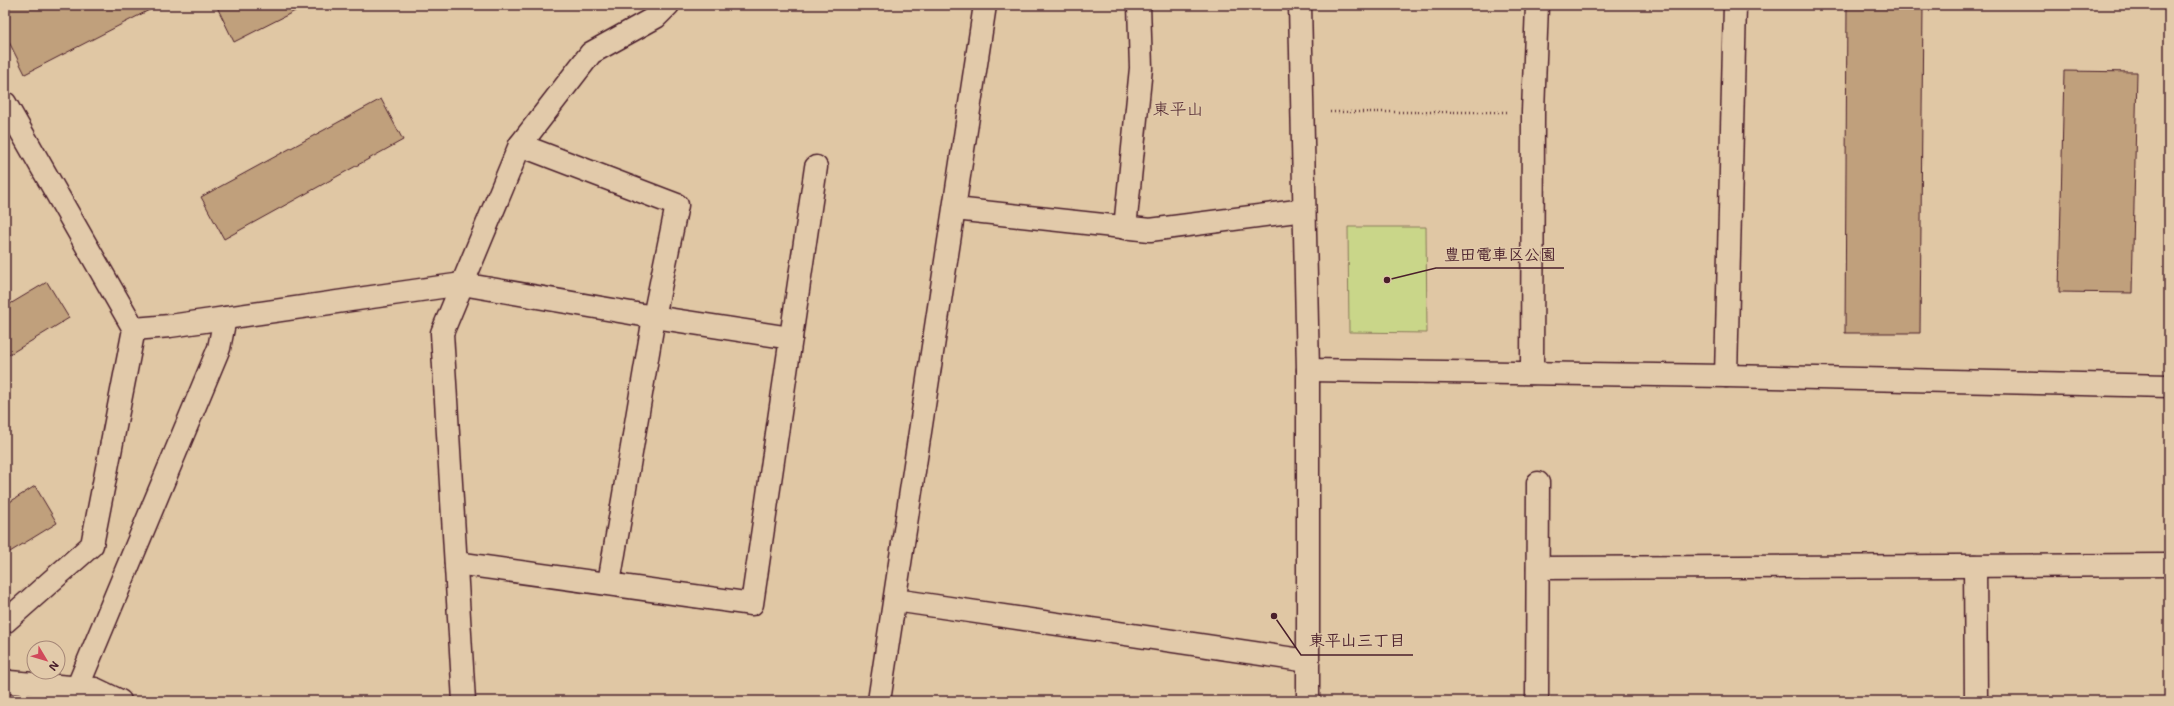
<svg xmlns="http://www.w3.org/2000/svg" width="2174" height="706" font-family="'Shantell Sans','Klee One',sans-serif">
  <style>
    .green { fill: #c9d689; stroke: #8a7a5a }
    .building { fill: #c0a07c; stroke: #4a1f2b }
    .lines { fill: none; stroke-linecap: round; stroke-linejoin: round }
    .minor-casing { stroke: #4a1f2b; stroke-width: 25 }
    .tertiary-casing { stroke: #4a1f2b; stroke-width: 25 }
    .path { stroke: #4a1f2b; stroke-width: 2.5; stroke-dasharray: 1 3; stroke-linecap: butt }
    .minor { stroke: #e2caaa; stroke-width: 22 }
    .tertiary { stroke: #e2caaa; stroke-width: 22 }
    .labels { text-anchor: middle; stroke-width: 3; stroke-linejoin: round; paint-order: stroke }
    .quarter-label { font-size: 17px; fill: #4a1f2b; stroke: #e2caaa }
    .leader { fill: none; stroke: #4a1f2b; stroke-width: 1.5 }
    .callout-dot { fill: #4a1f2b; stroke: #e2caaa; stroke-width: 1.5 }
    .callout-label { font-size: 16px; text-anchor: middle; font-weight: bold; fill: #4a1f2b; stroke: #e2caaa; stroke-width: 3; stroke-linejoin: round; paint-order: stroke }
  </style>
  <rect width="100%" height="100%" fill="#e0c7a4"/>
  <filter id="ink" filterUnits="userSpaceOnUse"><feTurbulence type="fractalNoise" baseFrequency=".025" numOctaves="2"/><feDisplacementMap in="SourceGraphic" scale="8" xChannelSelector="R" yChannelSelector="G"/><feConvolveMatrix kernelMatrix="1 2 1 2 8 2 1 2 1" color-interpolation-filters="sRGB"/></filter>
  <g filter="url(#ink)">
    <path class="green" d="M 1348,227 L 1426,227 L 1427,333 L 1349,332 Z"/>
    <g class="building">
      <path d="M 5,5 L 159,5 L 25,74 L 5,34 Z"/>
      <path d="M 216,5 L 307,5 L 234,42 Z"/>
      <path d="M 1847,5 L 1923,5 L 1920,333 L 1845,333 Z"/>
      <path d="M 2064,71 L 2137,72 L 2132,293 L 2059,292 Z"/>
      <path d="M 381,99 L 403,140 L 224,239 L 201,197 Z"/>
      <path d="M 47,282 L 69,318 L 5,357 L 5,307 Z"/>
      <path d="M 35,486 L 57,523 L 5,555 L 5,505 Z"/>
    </g>
    <g class="lines">
      <defs>
        <g id="minor">
          <path d="M 5,103 L 134,329 L 92,545 L 5,622"/>
          <path d="M 520,145 L 677,205 L 654,317 L 609,583"/>
          <path d="M 955,209 L 1150,230 L 1304,210"/>
          <path d="M 1125,228 L 1141,68 L 1139,5"/>
          <path d="M 134,329 L 170,326 L 462,284 L 654,317 L 791,338"/>
          <path d="M 1308,370 L 1726,376 L 2169,386"/>
          <path d="M 1532,373 L 1533,112 L 1537,5"/>
          <path d="M 1726,376 L 1735,5"/>
          <path d="M 456,563 L 752,604 L 816,167"/>
          <path d="M 1975,566 L 1976,701"/>
          <path d="M 1538,568 L 2169,565"/>
          <path d="M 895,600 L 1308,661"/>
          <path d="M 5,680 L 9,682 L 95,689 L 120,701"/>
          <path d="M 78,686 L 219,348 L 225,318"/>
          <path d="M 464,701 L 442,333 L 520,145 L 591,53 L 656,17 L 668,5"/>
          <path d="M 1537,701 L 1538,483"/>
        </g>
        <g id="tertiary">
          <path d="M 1300,5 L 1308,370 L 1308,701"/>
          <path d="M 879,701 L 985,5"/>
        </g>
      </defs>
      <use href="#minor" class="minor-casing"/>
      <use href="#tertiary" class="tertiary-casing"/>
      <path class="path" d="M 1330,112 L 1507,112"/>
      <use href="#minor" class="minor"/>
      <use href="#tertiary" class="tertiary"/>
    </g>
  </g>
  <g class="labels">
    <g class="quarter-label">
      <text x="1178" y="115">東平山</text>
    </g>
  </g>
  <path class="leader" d="M1387 280L1436 268H1564M1274 616L1301 655H1413"/>
  <g class="callout-dot">
    <circle cx="1387" cy="280" r="4"/>
    <circle cx="1274" cy="616" r="4"/>
  </g>
  <g class="callout-label">
    <text x="1500" y="260">豊田電車区公園</text>
    <text x="1357" y="646">東平山三丁目</text>
  </g>
  <rect width="2174" height="706" fill="none" stroke="#e2caaa" stroke-width="20"/>
  <rect x="10" y="10" width="2154" height="686" fill="none" stroke="#4a1f2b" stroke-width="1.5" filter="url(#ink)"/>
  <g transform="translate(46 660) rotate(128)"><circle r="19" fill="#e2caaa" stroke="#a58677"/>
  <path d="M0-3L7 15L0 10L-7 15Z" fill="#d1495b"/>
  <text y="-6" font-size="11" font-weight="bold" text-anchor="middle" fill="#4a1f2b">N</text>
  </g>
</svg>
